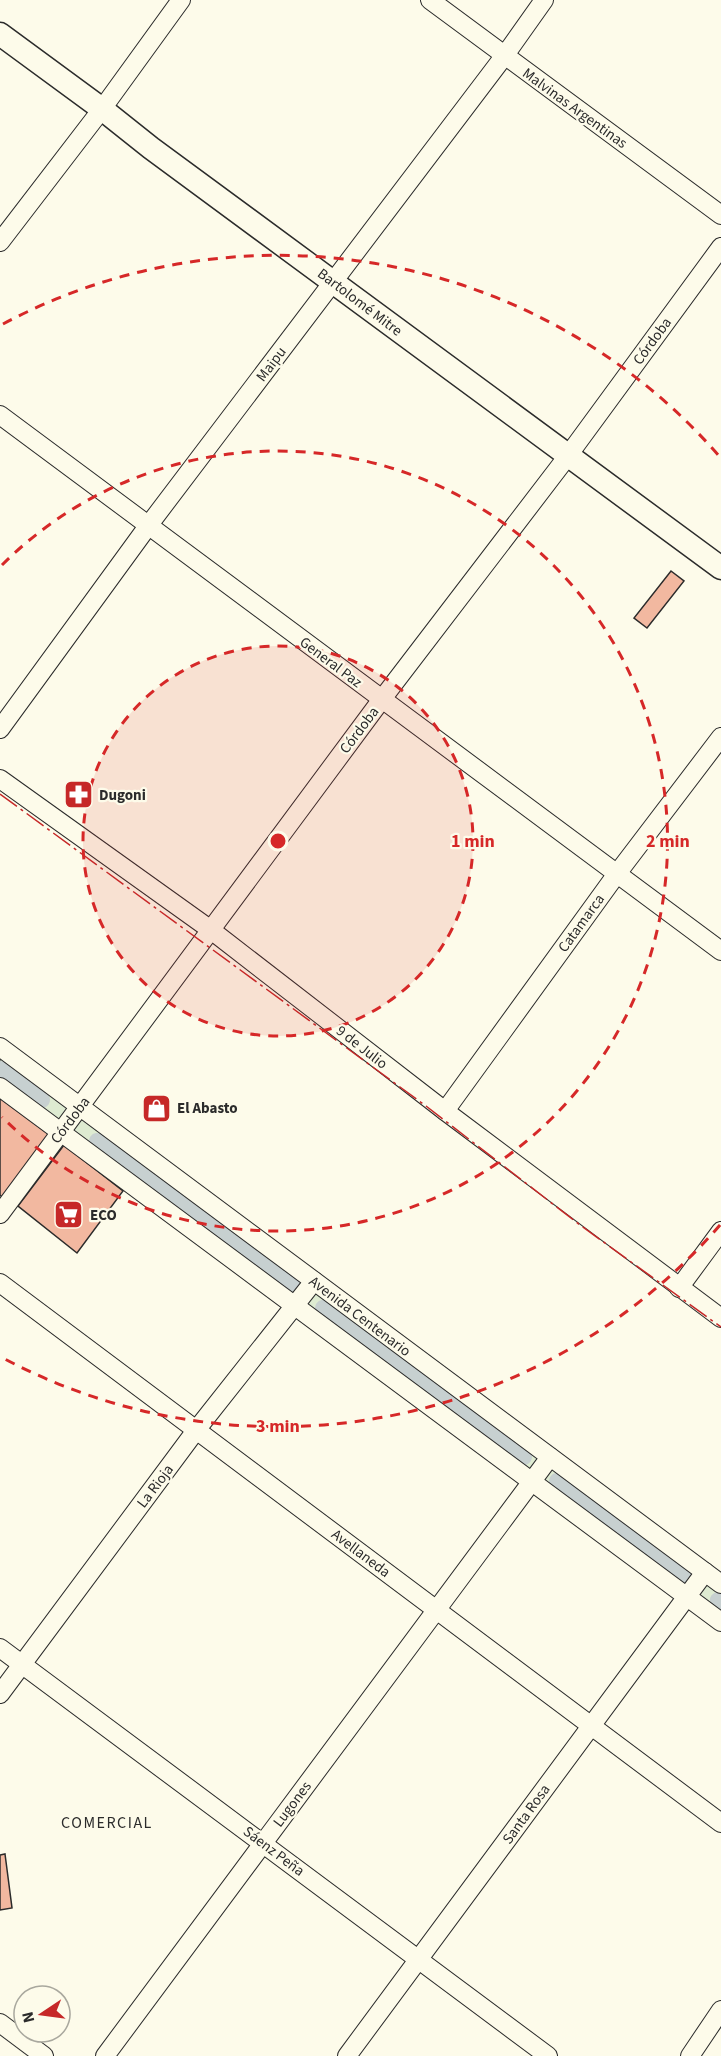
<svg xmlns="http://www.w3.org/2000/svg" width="721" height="2056" font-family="'Source Sans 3',sans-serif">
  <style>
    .green { fill: #deebd1; stroke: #74746e; stroke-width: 1.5 }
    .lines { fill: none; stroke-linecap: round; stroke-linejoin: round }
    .canal { stroke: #c7d0d0; stroke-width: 16 }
    .building { fill: #f2b8a0; stroke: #2b2b2b; stroke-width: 1.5 }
    .minor-casing { stroke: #2b2b2b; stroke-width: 20 }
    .major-casing { stroke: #2b2b2b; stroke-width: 25 }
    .minor { stroke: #fdfbea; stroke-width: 18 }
    .major { stroke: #fdfbea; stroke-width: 22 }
    .power { stroke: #c62828; stroke-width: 1.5; stroke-dasharray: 21 4.5 3 4.5; stroke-linecap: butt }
    .ring { fill: none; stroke: #d62828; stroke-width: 3; stroke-dasharray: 10 8 }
    .labels { text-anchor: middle; stroke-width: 4.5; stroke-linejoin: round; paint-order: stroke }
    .street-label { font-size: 15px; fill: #2b2b2b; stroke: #fdfbea }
    .poi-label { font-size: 15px; font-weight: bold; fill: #2b2b2b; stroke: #fdfbea; text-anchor: start }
    .neighbourhood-label { font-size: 16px; letter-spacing: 1.5px; fill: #2b2b2b; stroke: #fdfbea }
    .centre { fill: #d62828; stroke: #fdfbea; stroke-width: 3 }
    .ring-label { font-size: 18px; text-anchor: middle; font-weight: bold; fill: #d62828; stroke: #fdfbea; stroke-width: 4.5; stroke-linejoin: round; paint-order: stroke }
  </style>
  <rect width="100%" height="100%" fill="#fdfbea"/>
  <path class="green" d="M 0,1052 L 721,1589 L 721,1618 L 0,1084 Z"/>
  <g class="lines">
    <g class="canal">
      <path d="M 0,1069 L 42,1100"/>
      <path d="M 97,1141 L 292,1285"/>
      <path d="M 323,1308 L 524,1457"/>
      <path d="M 557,1481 L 685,1576"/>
      <path d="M 718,1600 L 721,1602"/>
    </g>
  </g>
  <g class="building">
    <path d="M 671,571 L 684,581 L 647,628 L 634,618 Z"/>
    <path d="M 0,1098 L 50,1135 L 4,1199 L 0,1195 Z"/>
    <path d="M 64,1145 L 123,1191 L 77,1253 L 18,1206 Z"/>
    <path d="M 5,1854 L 12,1908 L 0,1910 L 0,1855 Z"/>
  </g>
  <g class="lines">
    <defs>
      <g id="minor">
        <path d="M 430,0 L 721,215"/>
        <path d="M 0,242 L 102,109 L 181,0"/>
        <path d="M 0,415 L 721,951"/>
        <path d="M 0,729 L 148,526 L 505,55 L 544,0"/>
        <path d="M 0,779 L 211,930 L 445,1111 L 721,1318"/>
        <path d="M 0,1047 L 721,1584"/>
        <path d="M 0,1087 L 721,1622"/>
        <path d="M 445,1111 L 616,875 L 721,737"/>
        <path d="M 0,1214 L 382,699 L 567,457 L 721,247"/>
        <path d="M 0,1283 L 721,1823"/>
        <path d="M 679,1288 L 721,1231"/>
        <path d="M 0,1648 L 548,2056"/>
        <path d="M 0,1694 L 197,1429 L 314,1281"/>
        <path d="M 0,2023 L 44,2056"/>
        <path d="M 105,2056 L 550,1457"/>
        <path d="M 347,2056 L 705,1572"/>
        <path d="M 690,2056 L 721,2010"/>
      </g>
      <path id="major" d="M 0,34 L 102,109 L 151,148 L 721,568"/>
    </defs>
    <use href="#minor" class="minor-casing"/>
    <use href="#major" class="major-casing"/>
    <use href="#minor" class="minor"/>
    <use href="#major" class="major"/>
    <path class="power" d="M 0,794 L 426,1106 L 580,1225 L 721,1327"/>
  </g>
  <circle cx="278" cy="841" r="195" fill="#d62828" fill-opacity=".12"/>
  <g class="ring">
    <circle cx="278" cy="841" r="195"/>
    <path d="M2 565A390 390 0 1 1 2 1117"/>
    <path d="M720 1225A585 585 0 0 1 3 1358M3 324A585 585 0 0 1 720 457"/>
  </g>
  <defs>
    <symbol id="pharmacy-square" viewBox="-11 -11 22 22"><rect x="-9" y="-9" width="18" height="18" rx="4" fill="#c62828" stroke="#fdfbea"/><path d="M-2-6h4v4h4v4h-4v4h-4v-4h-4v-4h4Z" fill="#fff"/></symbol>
    <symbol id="shop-square" viewBox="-11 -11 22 22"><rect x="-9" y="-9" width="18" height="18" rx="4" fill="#c62828" stroke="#fdfbea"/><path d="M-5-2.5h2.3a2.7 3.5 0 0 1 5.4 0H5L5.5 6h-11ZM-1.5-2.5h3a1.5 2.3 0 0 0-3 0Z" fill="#fff"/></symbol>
    <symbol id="supermarket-square" viewBox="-11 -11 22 22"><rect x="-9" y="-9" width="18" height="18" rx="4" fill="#c62828" stroke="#fdfbea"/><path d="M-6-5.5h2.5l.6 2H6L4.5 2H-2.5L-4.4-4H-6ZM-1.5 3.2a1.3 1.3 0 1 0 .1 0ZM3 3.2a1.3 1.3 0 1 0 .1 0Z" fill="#fff"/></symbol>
  </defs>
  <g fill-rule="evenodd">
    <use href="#pharmacy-square" x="62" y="778" width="33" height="33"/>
    <use href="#shop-square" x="140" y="1092" width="33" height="33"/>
    <use href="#supermarket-square" x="52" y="1198" width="33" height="33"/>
  </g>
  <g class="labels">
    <g class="street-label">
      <text transform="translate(575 108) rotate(36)" y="5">Malvinas Argentinas</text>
      <text transform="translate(360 302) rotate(37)" y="5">Bartolomé Mitre</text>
      <text transform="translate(652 341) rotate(-54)" y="5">Córdoba</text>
      <text transform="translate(271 364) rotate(-53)" y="5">Maipu</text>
      <text transform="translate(331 662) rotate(37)" y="5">General Paz</text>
      <text transform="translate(359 730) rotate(-53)" y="5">Córdoba</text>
      <text transform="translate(581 923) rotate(-54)" y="5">Catamarca</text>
      <text transform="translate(362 1047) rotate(38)" y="5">9 de Julio</text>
      <text transform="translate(70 1120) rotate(-53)" y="5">Córdoba</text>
      <text transform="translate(360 1316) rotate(37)" y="5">Avenida Centenario</text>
      <text transform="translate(155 1486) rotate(-53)" y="5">La Rioja</text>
      <text transform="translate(361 1553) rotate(37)" y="5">Avellaneda</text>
      <text transform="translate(292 1804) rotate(-53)" y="5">Lugones</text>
      <text transform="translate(526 1814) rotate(-54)" y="5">Santa Rosa</text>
      <text transform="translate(274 1851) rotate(37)" y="5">Sáenz Peña</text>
    </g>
    <g class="poi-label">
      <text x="99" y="800">Dugoni</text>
      <text x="177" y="1113">El Abasto</text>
      <text x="90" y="1220">ECO</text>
    </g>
    <g class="neighbourhood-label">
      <text x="107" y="1828">COMERCIAL</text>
    </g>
  </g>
  <circle cx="278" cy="841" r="9" class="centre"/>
  <g class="ring-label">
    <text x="473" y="847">1 min</text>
    <text x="668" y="847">2 min</text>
    <text x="278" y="1432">3 min</text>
  </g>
  <g transform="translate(42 2014) rotate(257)"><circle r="28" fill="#fdfbea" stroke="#a9a89e" stroke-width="1.5"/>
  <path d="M0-4.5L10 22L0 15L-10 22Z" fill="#c62828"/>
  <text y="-9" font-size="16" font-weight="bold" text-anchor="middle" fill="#2b2b2b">N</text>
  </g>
</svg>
